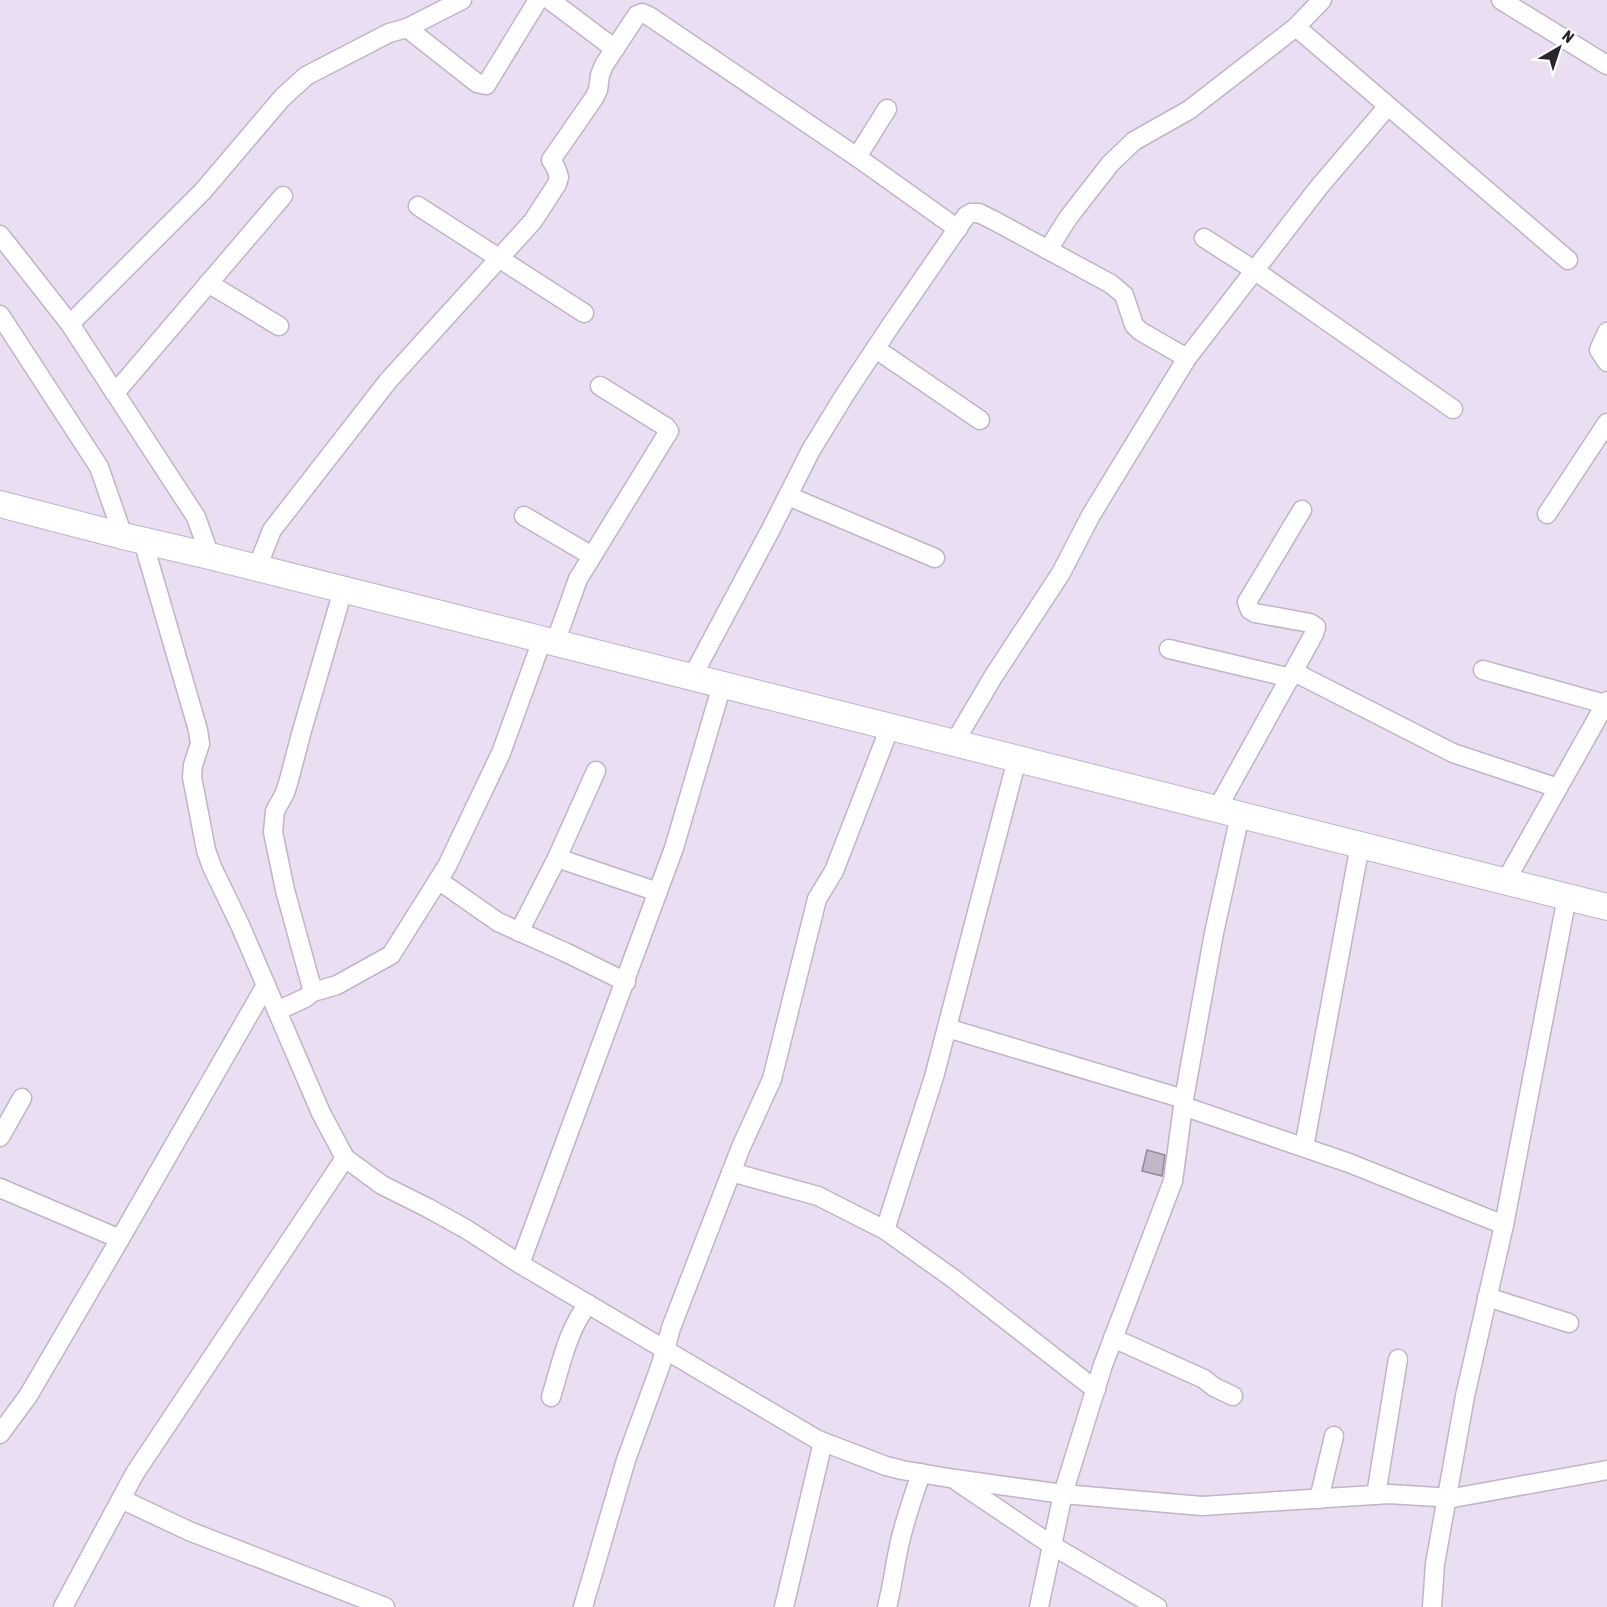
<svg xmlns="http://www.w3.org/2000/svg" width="1607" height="1607" font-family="'Asap Condensed',sans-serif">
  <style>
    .building { fill: #c2b6c9; stroke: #93889a; stroke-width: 1.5 }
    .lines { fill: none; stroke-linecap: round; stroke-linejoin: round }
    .street-casing { stroke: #c0b4c7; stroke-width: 21 }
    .secondary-casing { stroke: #c0b4c7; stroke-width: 28 }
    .street { stroke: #fff; stroke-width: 18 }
    .secondary { stroke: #fff; stroke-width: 26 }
  </style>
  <rect width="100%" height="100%" fill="#eadef2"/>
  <path class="building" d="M 1147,1150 L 1165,1155 L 1162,1176 L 1142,1171 Z"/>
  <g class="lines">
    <defs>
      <g id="street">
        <path d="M 550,0 L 615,49"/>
        <path d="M 1501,0 L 1607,65"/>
        <path d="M 1296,27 L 1568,260"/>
        <path d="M 407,28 L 462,0"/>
        <path d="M 857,157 L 887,109"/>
        <path d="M 418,206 L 584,313"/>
        <path d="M 0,235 L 70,324 L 115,393 L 196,517 L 210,556"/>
        <path d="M 1204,238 L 1254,270 L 1453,409"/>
        <path d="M 1048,250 L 1068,218 L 1110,164 L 1134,141 L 1189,110 L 1296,27 L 1322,0"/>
        <path d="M 208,283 L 279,326"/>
        <path d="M 0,315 L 99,467 L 123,536"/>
        <path d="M 70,324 L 203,191 L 282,98 L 306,76 L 389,33 L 407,28 L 477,83 L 486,85 L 538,0"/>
        <path d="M 1607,332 L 1599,350 L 1607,362"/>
        <path d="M 876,349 L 980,420"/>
        <path d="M 115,393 L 283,196"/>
        <path d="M 788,496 L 935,558"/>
        <path d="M 1547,514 L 1607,423"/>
        <path d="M 524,516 L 592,556"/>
        <path d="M 143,541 L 198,730 L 200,744 L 193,765 L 192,777 L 206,850 L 212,867 L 240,925 L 321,1113 L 345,1158 L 382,1185 L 428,1208 L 466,1229 L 520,1264 L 818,1440 L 886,1466 L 902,1470 L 955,1479 L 1063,1494 L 1039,1607"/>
        <path d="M 257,568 L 272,530 L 388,381 L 533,221 L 557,184 L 559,177 L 556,168 L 551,160 L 594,98 L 598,90 L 600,75 L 604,65 L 637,15 L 642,13 L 649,16 L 857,157 L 958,229"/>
        <path d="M 555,643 L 578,579 L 669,431 L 666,427 L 600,386"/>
        <path d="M 1169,649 L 1291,678"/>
        <path d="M 1483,670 L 1605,704"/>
        <path d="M 1294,672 L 1453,753 L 1558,788"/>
        <path d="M 692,677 L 771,529 L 811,450 L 844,396 L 889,328 L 966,216 L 971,213 L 979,213 L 993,220 L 1111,284 L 1124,295 L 1134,325 L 1140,331 L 1187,358"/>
        <path d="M 954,743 L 993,677 L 1061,573 L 1091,515 L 1187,358 L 1319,187 L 1388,106"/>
        <path d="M 1217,809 L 1314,634 L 1316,627 L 1310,623 L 1255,613 L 1250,610 L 1247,602 L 1302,510"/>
        <path d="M 557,858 L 658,892"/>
        <path d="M 438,880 L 498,922 L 567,953 L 626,982"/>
        <path d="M 1505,882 L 1607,701"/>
        <path d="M 519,932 L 557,858 L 596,771"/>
        <path d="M 313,992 L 285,890 L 273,832 L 275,811 L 285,793 L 289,780 L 301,734 L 343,590"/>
        <path d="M 277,1011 L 305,998 L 313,992 L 337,985 L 391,955 L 447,866 L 501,753 L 542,640"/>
        <path d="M 947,1028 L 1184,1099 L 1214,933 L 1240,815"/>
        <path d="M 1184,1099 L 1183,1106 L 1349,1163 L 1504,1225 L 1567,897"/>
        <path d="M 1183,1106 L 1173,1181 L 1103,1365 L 1063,1494 L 1202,1506 L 1389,1494 L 1453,1498 L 1607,1470"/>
        <path d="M 0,1137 L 22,1098"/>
        <path d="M 1304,1147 L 1360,845"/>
        <path d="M 731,1172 L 818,1196 L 885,1230 L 934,1077 L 1017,759"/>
        <path d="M 0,1188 L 120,1239"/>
        <path d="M 885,1230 L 951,1277 L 1096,1390"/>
        <path d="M 520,1264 L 674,848 L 722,685"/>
        <path d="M 1487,1297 L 1569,1323"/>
        <path d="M 1113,1338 L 1204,1379 L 1214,1387 L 1233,1396"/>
        <path d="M 551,1397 C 561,1365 567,1331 588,1304"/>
        <path d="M 0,1434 L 28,1396 L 120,1239 L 266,985"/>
        <path d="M 958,1482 L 1053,1546 L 1157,1607"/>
        <path d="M 1376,1495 L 1398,1359"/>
        <path d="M 121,1499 L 189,1531 L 385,1607"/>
        <path d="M 1319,1499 L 1334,1436"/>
        <path d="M 63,1607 L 135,1473 L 345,1158"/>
        <path d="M 583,1607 L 626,1460 L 661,1364 L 671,1328 L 741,1147 L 772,1079 L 817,899 L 834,871 L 890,727"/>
        <path d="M 784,1607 L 823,1442"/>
        <path d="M 887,1607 C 892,1588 894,1570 898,1551 C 903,1524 913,1498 921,1473"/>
        <path d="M 1432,1607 L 1435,1564 L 1465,1396 L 1504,1225"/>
      </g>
      <path id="secondary" d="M 0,504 L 123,536 L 210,556 L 1607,907"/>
    </defs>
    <use href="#street" class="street-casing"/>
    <use href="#secondary" class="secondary-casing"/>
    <use href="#street" class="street"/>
    <use href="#secondary" class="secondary"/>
  </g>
  <g transform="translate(1559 48) rotate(39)" stroke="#ffffff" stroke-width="4.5" paint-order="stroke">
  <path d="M0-4.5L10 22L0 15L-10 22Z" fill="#2a252d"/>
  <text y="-9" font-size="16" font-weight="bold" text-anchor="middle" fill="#2a252d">N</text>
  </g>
</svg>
